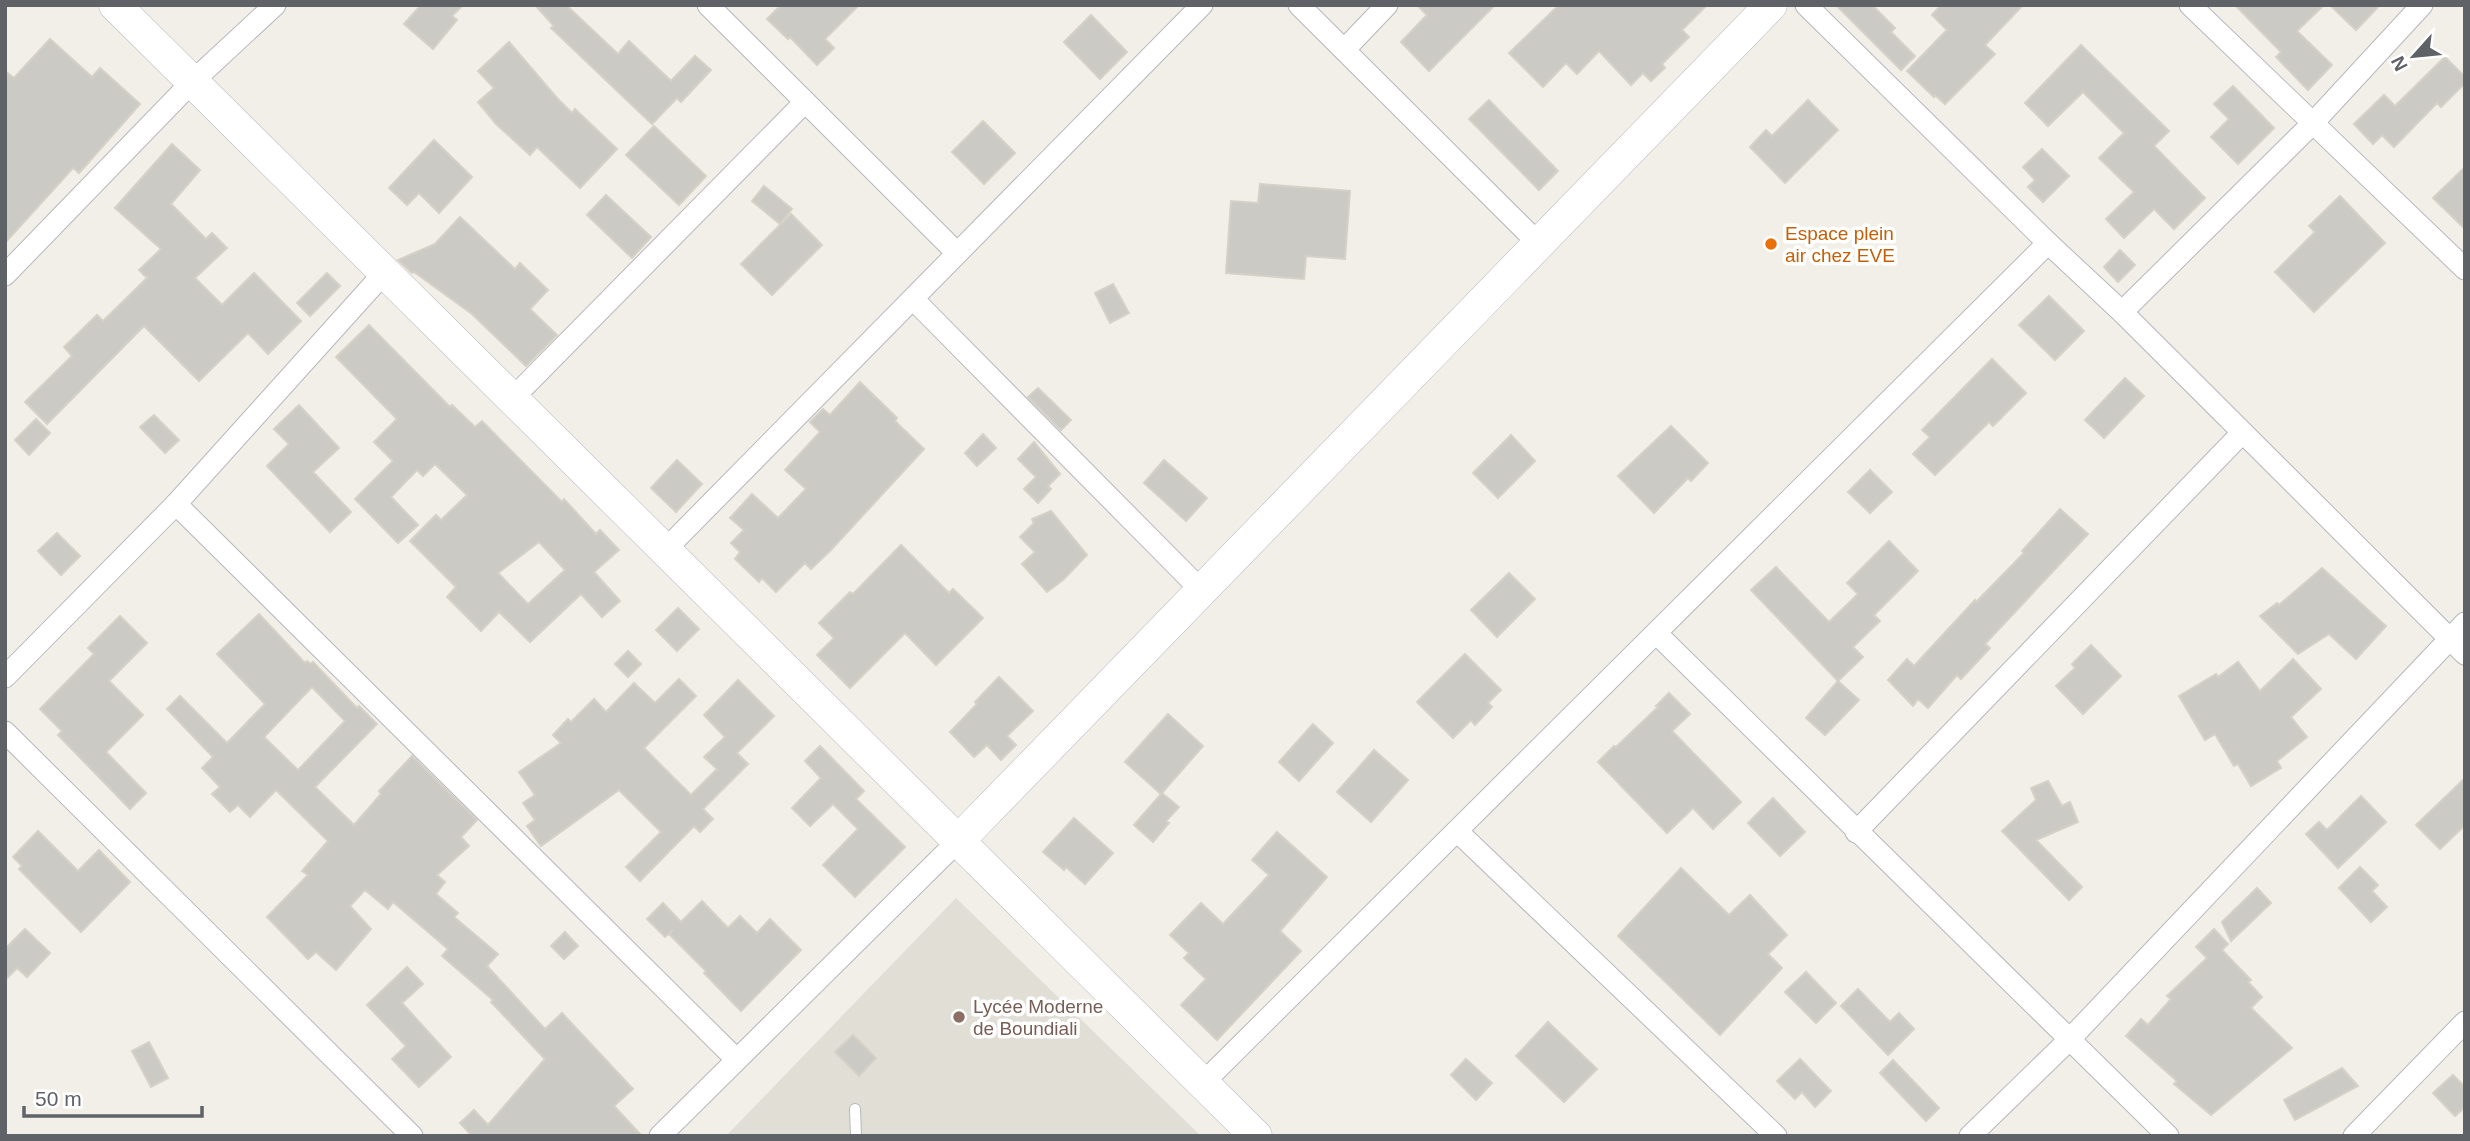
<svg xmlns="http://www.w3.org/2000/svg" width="2470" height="1141" font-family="Arial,sans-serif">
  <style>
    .education { fill: #e1ded6 }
    .building { fill: #cccac5; stroke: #d6d1c6; stroke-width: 2; fill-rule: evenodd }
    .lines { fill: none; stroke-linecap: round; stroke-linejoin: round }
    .lane-casing { stroke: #b5b8bc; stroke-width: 12 }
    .street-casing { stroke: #b5b8bc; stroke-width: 23 }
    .secondary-casing { stroke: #b6babf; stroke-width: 33 }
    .lane { stroke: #fff; stroke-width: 10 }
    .street { stroke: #fff; stroke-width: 21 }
    .secondary { stroke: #fff; stroke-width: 32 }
    .food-dot { fill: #e8710a; stroke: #fff; stroke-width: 2.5 }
    .education-dot { fill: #8d6e63; stroke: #fff; stroke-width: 2.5 }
    .labels { text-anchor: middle; stroke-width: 7; stroke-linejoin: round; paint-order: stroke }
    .food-label { font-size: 19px; fill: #c56008; stroke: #fff; text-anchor: start }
    .education-label { font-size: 19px; fill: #785e54; stroke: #fff; text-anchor: start }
  </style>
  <rect width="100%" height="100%" fill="#f1efe8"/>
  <path class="education" d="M 956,898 L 1201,1136 L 726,1136 Z"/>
  <g class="building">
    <path d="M 421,5 L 463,5 L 452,16 L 457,20 L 433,49 L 404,24 Z"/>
    <path d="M 535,5 L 566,5 L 618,54 L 629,41 L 671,81 L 695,56 L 711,70 L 681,102 L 677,98 L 652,124 L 551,28 L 554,26 Z"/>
    <path d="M 781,5 L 859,5 L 825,39 L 834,48 L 817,65 L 790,37 L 788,39 L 767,19 Z"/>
    <path d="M 1417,5 L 1495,5 L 1429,71 L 1401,42 L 1427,15 Z"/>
    <path d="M 1559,5 L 1707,5 L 1682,30 L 1689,37 L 1662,64 L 1665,68 L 1651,81 L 1643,73 L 1631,85 L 1599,51 L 1577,74 L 1566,63 L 1543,87 L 1509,53 Z"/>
    <path d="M 1836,5 L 1872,5 L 1895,28 L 1891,32 L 1915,56 L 1901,70 Z"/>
    <path d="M 1941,5 L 2023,5 L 1985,45 L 1995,54 L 1945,104 L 1935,95 L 1934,97 L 1907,71 L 1947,30 L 1932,15 Z"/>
    <path d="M 2235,5 L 2324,5 L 2297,31 L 2332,65 L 2308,90 L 2276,57 L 2281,52 Z"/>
    <path d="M 2330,5 L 2380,5 L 2356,30 Z"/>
    <path d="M 1091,15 L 1127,52 L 1100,79 L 1064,42 Z"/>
    <path d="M 50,39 L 92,77 L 100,68 L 140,104 L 79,173 L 73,168 L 5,243 L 5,71 L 14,78 Z"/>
    <path d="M 509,42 L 557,98 L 572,113 L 575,109 L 617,149 L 580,188 L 537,147 L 530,155 L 496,124 L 478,102 L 494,88 L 478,71 Z"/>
    <path d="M 2081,45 L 2169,131 L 2154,146 L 2205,198 L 2174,229 L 2154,209 L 2124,238 L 2106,219 L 2134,192 L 2099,158 L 2124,133 L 2083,92 L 2048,126 L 2025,103 Z"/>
    <path d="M 2445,57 L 2465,77 L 2465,83 L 2441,107 L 2437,103 L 2394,147 L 2382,135 L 2373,144 L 2354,124 L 2384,95 L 2395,106 Z"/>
    <path d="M 2233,86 L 2274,128 L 2238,164 L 2211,137 L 2229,119 L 2214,104 Z"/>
    <path d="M 1489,100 L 1558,171 L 1539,190 L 1469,119 Z"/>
    <path d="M 1808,100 L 1838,130 L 1785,183 L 1750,147 L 1766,130 L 1772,136 Z"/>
    <path d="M 983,121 L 1015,153 L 984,184 L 952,152 Z"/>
    <path d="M 654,126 L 706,176 L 679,205 L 626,155 Z"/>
    <path d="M 434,140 L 472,177 L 439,213 L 419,193 L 407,205 L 389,188 Z"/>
    <path d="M 172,144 L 200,170 L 171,204 L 206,239 L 212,233 L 227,248 L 195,278 L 222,305 L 254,273 L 301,321 L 268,354 L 248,333 L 199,381 L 144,326 L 47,424 L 25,402 L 72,356 L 64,347 L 97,315 L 103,321 L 147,278 L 139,270 L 161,249 L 115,208 Z"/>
    <path d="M 2042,149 L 2069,176 L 2043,202 L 2028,187 L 2035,180 L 2023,167 Z"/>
    <path d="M 2465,167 L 2465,229 L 2433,198 Z"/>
    <path d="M 1260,184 L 1350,191 L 1345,259 L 1306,256 L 1304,279 L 1226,273 L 1231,201 L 1258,203 Z"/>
    <path d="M 764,186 L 792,209 L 780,224 L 752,201 Z"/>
    <path d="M 606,195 L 651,237 L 632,258 L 587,215 Z"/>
    <path d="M 2340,196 L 2385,243 L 2314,312 L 2275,272 L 2315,232 L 2309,226 Z"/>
    <path d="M 791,214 L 822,245 L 772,295 L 741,264 Z"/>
    <path d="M 460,217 L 515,269 L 520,263 L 548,290 L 530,309 L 557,335 L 526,366 L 472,314 L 414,272 L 412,273 L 398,260 L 435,244 Z"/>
    <path d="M 2120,250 L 2135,265 L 2118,282 L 2104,267 Z"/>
    <path d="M 327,273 L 340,286 L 310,316 L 297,303 Z"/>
    <path d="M 1113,284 L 1129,313 L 1110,323 L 1095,293 Z"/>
    <path d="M 2049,296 L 2084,331 L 2055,360 L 2019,325 Z"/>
    <path d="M 369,325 L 450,407 L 452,405 L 475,427 L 482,421 L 562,502 L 564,499 L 596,534 L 600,530 L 619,550 L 594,572 L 620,601 L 602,617 L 581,594 L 530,642 L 499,612 L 481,631 L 447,597 L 456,587 L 410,541 L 436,515 L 441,520 L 467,495 L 435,464 L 423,476 L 417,470 L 391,497 L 418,525 L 398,543 L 355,499 L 393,461 L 374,442 L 397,419 L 336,357 ZM 539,542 L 565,570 L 528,604 L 498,573 Z"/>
    <path d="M 1992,359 L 2026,393 L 1993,426 L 1989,422 L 1935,475 L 1913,454 L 1930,437 L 1922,430 Z"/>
    <path d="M 2125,378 L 2144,396 L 2104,438 L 2085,420 Z"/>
    <path d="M 860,382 L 897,418 L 895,421 L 924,449 L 830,551 L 811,569 L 805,563 L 776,592 L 762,578 L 759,582 L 735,559 L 740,552 L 731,543 L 744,530 L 730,518 L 752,494 L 778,518 L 806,489 L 785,470 L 820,432 L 810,422 L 823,409 L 830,415 Z"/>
    <path d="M 1038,388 L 1071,420 L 1061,430 L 1028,397 Z"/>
    <path d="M 299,405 L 339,448 L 313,472 L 351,512 L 330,532 L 267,466 L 289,444 L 274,429 Z"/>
    <path d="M 154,415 L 179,440 L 165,453 L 140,427 Z"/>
    <path d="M 36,419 L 50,433 L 29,455 L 15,440 Z"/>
    <path d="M 1671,426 L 1708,463 L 1691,481 L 1688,478 L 1654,513 L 1618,476 Z"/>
    <path d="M 983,434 L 996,448 L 977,466 L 965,453 Z"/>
    <path d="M 1511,435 L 1535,461 L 1498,498 L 1473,473 Z"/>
    <path d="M 1034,442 L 1060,474 L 1048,486 L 1051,489 L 1038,503 L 1024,489 L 1036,477 L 1018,459 Z"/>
    <path d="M 677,460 L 702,484 L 676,512 L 651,488 Z"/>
    <path d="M 1164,460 L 1207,498 L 1186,521 L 1144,483 Z"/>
    <path d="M 1870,470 L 1892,492 L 1870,513 L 1848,492 Z"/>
    <path d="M 2060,509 L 2088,534 L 1985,644 L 1990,648 L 1961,679 L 1957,675 L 1928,708 L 1918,699 L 1913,706 L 1888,680 L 1907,659 L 1914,666 L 1975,600 L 1976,602 L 2024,553 L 2022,551 Z"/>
    <path d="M 1051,511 L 1087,555 L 1063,580 L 1047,592 L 1022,564 L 1035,552 L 1020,537 L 1034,523 L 1032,519 Z"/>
    <path d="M 57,533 L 80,556 L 61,575 L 38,551 Z"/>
    <path d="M 1889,541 L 1918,571 L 1874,615 L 1880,621 L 1853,647 L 1863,657 L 1838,681 L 1751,590 L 1776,567 L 1829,622 L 1858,594 L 1847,583 Z"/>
    <path d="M 901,545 L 949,593 L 953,589 L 983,618 L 936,665 L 905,633 L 850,688 L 817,655 L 834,638 L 819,623 L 850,592 L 853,594 Z"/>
    <path d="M 2322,568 L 2386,626 L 2356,659 L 2329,634 L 2298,654 L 2260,616 L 2277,603 L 2279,605 Z"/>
    <path d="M 1509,573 L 1535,599 L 1497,637 L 1471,610 Z"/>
    <path d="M 678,608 L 699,629 L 677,651 L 656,630 Z"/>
    <path d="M 259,614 L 305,663 L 307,661 L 311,664 L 313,662 L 357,708 L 359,706 L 377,724 L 315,787 L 354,825 L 381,794 L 379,791 L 412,756 L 477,820 L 461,837 L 469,846 L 437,875 L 445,882 L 436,894 L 458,913 L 454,917 L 498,954 L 487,966 L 545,1029 L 562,1013 L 633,1089 L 614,1106 L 642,1136 L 472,1136 L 460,1123 L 474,1110 L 488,1125 L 545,1059 L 491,1002 L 493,1000 L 442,956 L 448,949 L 393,902 L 388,909 L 365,890 L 350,906 L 371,929 L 336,970 L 316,952 L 308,959 L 267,917 L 308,875 L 302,871 L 328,841 L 276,790 L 250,817 L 238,805 L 230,812 L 212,794 L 220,787 L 202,768 L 213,757 L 167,709 L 180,696 L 227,743 L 265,704 L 217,654 ZM 312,687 L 345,721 L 298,770 L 264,737 Z"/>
    <path d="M 120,616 L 147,643 L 109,681 L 143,715 L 106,752 L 146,793 L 130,809 L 58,735 L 62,731 L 40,709 L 94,654 L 88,648 Z"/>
    <path d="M 2091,645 L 2121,676 L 2083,714 L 2056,686 L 2075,668 L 2072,664 Z"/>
    <path d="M 628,651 L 641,664 L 628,677 L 615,664 Z"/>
    <path d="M 1465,654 L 1501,690 L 1488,703 L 1492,707 L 1475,725 L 1471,720 L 1453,738 L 1417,702 Z"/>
    <path d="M 2293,659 L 2321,689 L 2291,717 L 2307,737 L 2277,761 L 2281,768 L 2251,786 L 2238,764 L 2234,766 L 2215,734 L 2205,740 L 2179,696 L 2216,674 L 2218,677 L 2238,662 L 2260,691 Z"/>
    <path d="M 999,677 L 1033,711 L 1007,736 L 1016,745 L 1001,760 L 987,745 L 974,757 L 950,732 L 977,704 L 975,702 Z"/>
    <path d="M 679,679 L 696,696 L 644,748 L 691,795 L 717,769 L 704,757 L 725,737 L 704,715 L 738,680 L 774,716 L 737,753 L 748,764 L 703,809 L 713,819 L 700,832 L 694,826 L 640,881 L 626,867 L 661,832 L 619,790 L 541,846 L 527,826 L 535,820 L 523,803 L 535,795 L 519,772 L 561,743 L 553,735 L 568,719 L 571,722 L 594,699 L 606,712 L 634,683 L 655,703 Z"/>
    <path d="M 1838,681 L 1859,700 L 1825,735 L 1806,718 Z"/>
    <path d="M 1669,693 L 1690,714 L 1672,731 L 1741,802 L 1713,829 L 1693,808 L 1667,833 L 1598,762 L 1614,746 L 1616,747 L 1658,707 L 1656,706 Z"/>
    <path d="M 1168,714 L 1203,746 L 1161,794 L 1125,762 Z"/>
    <path d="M 1313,724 L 1333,743 L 1299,781 L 1279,762 Z"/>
    <path d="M 820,746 L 864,791 L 856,799 L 905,847 L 855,897 L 823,865 L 858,829 L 833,804 L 810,826 L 792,808 L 821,778 L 805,761 Z"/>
    <path d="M 1374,750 L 1408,780 L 1371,822 L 1337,792 Z"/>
    <path d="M 2465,778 L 2465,825 L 2440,849 L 2416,825 Z"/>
    <path d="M 2048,781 L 2062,806 L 2070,802 L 2078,822 L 2036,840 L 2082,887 L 2069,900 L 2002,831 L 2036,800 L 2031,788 Z"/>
    <path d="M 1162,793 L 1179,807 L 1166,821 L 1169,823 L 1153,842 L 1134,825 Z"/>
    <path d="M 2361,796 L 2386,822 L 2338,868 L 2306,834 L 2319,822 L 2327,830 Z"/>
    <path d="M 1773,798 L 1805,832 L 1780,856 L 1748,823 Z"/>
    <path d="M 1074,818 L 1113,853 L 1085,884 L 1066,867 L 1064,870 L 1043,852 Z"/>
    <path d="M 38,831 L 78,871 L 99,850 L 130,882 L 81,932 L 19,869 L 22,866 L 13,857 Z"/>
    <path d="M 1277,832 L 1327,877 L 1280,931 L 1301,951 L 1217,1040 L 1181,1005 L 1206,979 L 1184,958 L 1189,953 L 1170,935 L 1201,903 L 1223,924 L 1269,875 L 1252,860 Z"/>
    <path d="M 2360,867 L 2378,885 L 2372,891 L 2387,907 L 2371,922 L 2339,888 Z"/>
    <path d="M 1681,868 L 1729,915 L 1750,895 L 1787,935 L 1768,954 L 1782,968 L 1720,1035 L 1618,936 Z"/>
    <path d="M 2257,888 L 2271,903 L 2231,941 L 2222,922 Z"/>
    <path d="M 702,901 L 728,928 L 740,916 L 757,933 L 770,919 L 801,950 L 741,1011 L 704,973 L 706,971 L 669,934 L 673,930 L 665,937 L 647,919 L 663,903 L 681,922 Z"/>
    <path d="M 25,929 L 50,953 L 27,977 L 17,968 L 5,980 L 5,949 Z"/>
    <path d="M 2214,929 L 2228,944 L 2222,950 L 2251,980 L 2248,982 L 2262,997 L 2251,1008 L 2292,1048 L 2211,1115 L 2174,1084 L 2177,1081 L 2126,1036 L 2141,1019 L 2148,1025 L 2171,999 L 2167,996 L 2207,958 L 2196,947 Z"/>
    <path d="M 565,932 L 578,946 L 564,959 L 551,946 Z"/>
    <path d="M 407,967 L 423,984 L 402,1003 L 451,1057 L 419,1087 L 392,1059 L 406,1046 L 367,1005 Z"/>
    <path d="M 1806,972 L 1836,1003 L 1816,1023 L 1785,992 Z"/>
    <path d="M 1858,989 L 1890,1022 L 1899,1013 L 1914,1029 L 1888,1055 L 1841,1006 Z"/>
    <path d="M 1548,1022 L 1597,1069 L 1564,1102 L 1516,1056 Z"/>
    <path d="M 853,1035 L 876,1058 L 859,1076 L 835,1052 Z"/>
    <path d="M 149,1042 L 168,1078 L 151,1087 L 132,1051 Z"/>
    <path d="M 1466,1059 L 1492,1083 L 1476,1100 L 1451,1075 Z"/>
    <path d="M 1800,1059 L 1831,1091 L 1815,1107 L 1802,1092 L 1795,1099 L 1777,1081 Z"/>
    <path d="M 1893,1060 L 1939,1108 L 1926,1121 L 1880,1073 Z"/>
    <path d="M 2342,1068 L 2358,1086 L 2295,1120 L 2284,1100 Z"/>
    <path d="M 2453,1075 L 2465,1087 L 2465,1107 L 2455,1116 L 2433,1093 Z"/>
  </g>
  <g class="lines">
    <defs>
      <path id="lane" d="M 855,1109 L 856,1136"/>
      <g id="street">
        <path d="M 708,5 L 957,253"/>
        <path d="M 1299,5 L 1539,244"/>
        <path d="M 1806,5 L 2048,243 L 2122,312 L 2465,654"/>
        <path d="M 2190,5 L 2465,269"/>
        <path d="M 1344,50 L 1387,5"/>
        <path d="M 5,275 L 192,82 L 275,5"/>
        <path d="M 913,299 L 1202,591"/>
        <path d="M 2122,312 L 2313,123 L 2422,5"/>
        <path d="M 512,399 L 805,102"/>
        <path d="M 176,504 L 736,1059"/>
        <path d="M 665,550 L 1202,5"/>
        <path d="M 1656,633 L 2168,1136"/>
        <path d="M 5,677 L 176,504 L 384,273"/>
        <path d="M 5,732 L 412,1136"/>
        <path d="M 1457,831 L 1776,1136"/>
        <path d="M 1856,832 L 2242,433"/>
        <path d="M 1203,1083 L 2048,243"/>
        <path d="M 660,1136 L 958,841"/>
        <path d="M 1970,1136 L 2069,1040 L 2465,623"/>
        <path d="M 2354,1136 L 2465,1022"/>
      </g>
      <g id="secondary">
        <path d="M 115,5 L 1256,1136"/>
        <path d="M 958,841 L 1771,5"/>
      </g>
    </defs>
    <use href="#lane" class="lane-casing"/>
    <use href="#street" class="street-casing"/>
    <use href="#secondary" class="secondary-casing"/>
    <use href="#lane" class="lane"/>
    <use href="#street" class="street"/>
    <use href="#secondary" class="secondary"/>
  </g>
  <circle class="food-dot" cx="1771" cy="244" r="7"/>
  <circle class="education-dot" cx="959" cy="1017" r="7"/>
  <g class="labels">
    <g class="food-label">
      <text x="1785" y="240">Espace plein<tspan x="1785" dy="22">air chez EVE</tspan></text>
    </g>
    <g class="education-label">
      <text x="973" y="1013">Lycée Moderne<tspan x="973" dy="22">de Boundiali</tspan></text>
    </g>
  </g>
  <rect width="2470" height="1141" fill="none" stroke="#5f6368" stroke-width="14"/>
  <g transform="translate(2414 56) rotate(243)" stroke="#ffffff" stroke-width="5" paint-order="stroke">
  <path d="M0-5L12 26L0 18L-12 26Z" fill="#5f6368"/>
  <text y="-10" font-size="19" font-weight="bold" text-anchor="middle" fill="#5f6368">N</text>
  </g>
  <path d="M24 1106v10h178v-10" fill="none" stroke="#5f6368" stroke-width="3.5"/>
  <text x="35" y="1106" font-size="21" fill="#5f6368" stroke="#ffffff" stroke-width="5" paint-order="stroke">50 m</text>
</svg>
